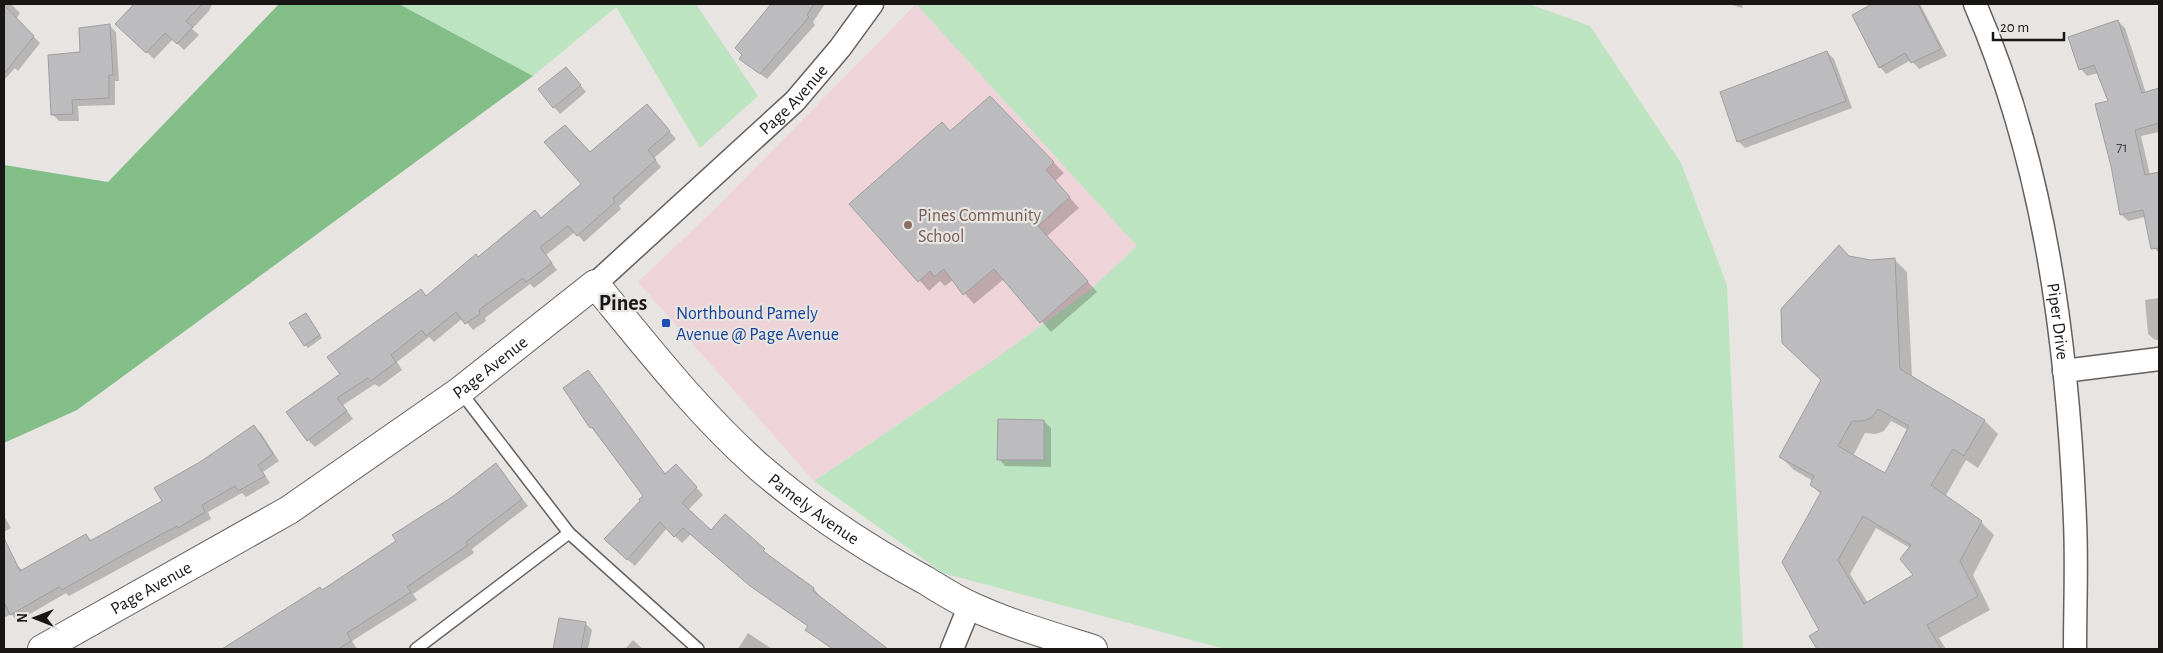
<svg xmlns="http://www.w3.org/2000/svg" width="2163" height="653" font-family="'Alegreya Sans',sans-serif">
  <style>
    .education { fill: #eed3d8 }
    .green { fill: #bde4c0 }
    .forest { fill: #83be88 }
    .shadow { fill: #0003; fill-rule: evenodd }
    .building { fill: #bcbcbf; stroke: #9e9ea1; fill-rule: evenodd }
    .lines { fill: none; stroke-linecap: round; stroke-linejoin: round }
    .service-casing { stroke: #63615f; stroke-width: 14 }
    .minor-casing { stroke: #63615f; stroke-width: 25 }
    .tertiary-casing { stroke: #63615f; stroke-width: 30 }
    .service { stroke: #fff; stroke-width: 11 }
    .minor { stroke: #fff; stroke-width: 22 }
    .tertiary { stroke: #fff; stroke-width: 28 }
    .education-dot { fill: #8d6e63; stroke: #e7e4e2; stroke-width: 2 }
    .transit-dot { fill: #1a4fb4; stroke: #e7e4e2; stroke-width: 2 }
    .labels { text-anchor: middle; stroke-width: 4.5; stroke-linejoin: round; paint-order: stroke }
    .number-label { font-size: 15px; fill: #414040 }
    .street-label { font-size: 18px; fill: #181716; stroke: #e7e4e2 }
    .education-label { font-size: 18px; fill: #785e54; stroke: #e7e4e2; text-anchor: start }
    .transit-label { font-size: 18px; fill: #164399; stroke: #e7e4e2; text-anchor: start }
    .district-label { font-size: 22px; font-weight: bold; fill: #181716; stroke: #e7e4e2 }
  </style>
  <rect width="100%" height="100%" fill="#e7e4e2"/>
  <path class="education" d="M 916,4 L 1137,246 L 1091,289 L 998,357 L 814,481 L 638,282 L 720,204 Z"/>
  <g class="green">
    <path d="M 399,4 L 696,4 L 758,96 L 700,148 L 616,7 L 533,76 Z"/>
    <path d="M 916,4 L 1529,4 L 1590,26 L 1681,163 L 1727,285 L 1743,649 L 1225,649 L 943,573 L 814,481 L 998,357 L 1091,289 L 1137,246 Z"/>
  </g>
  <path class="forest" d="M 279,4 L 399,4 L 533,76 L 77,410 L 4,443 L 4,165 L 108,182 Z"/>
  <g class="shadow">
    <path d="M 4,4 L 11,4 L 20,13 L 16,19 L 40,43 L 18,71 L 15,68 L 5,79 L 4,77 Z"/>
    <path d="M 135,4 L 212,4 L 209,11 L 192,29 L 199,35 L 184,50 L 173,39 L 154,59 L 117,24 Z"/>
    <path d="M 773,4 L 825,4 L 813,22 L 815,25 L 767,79 L 741,59 L 743,55 L 736,48 Z"/>
    <path d="M 1729,4 L 1743,4 L 1742,8 Z"/>
    <path d="M 1875,4 L 1882,4 L 1887,10 L 1899,4 L 1920,4 L 1947,56 L 1919,69 L 1911,60 L 1886,74 L 1880,67 L 1854,15 Z"/>
    <path d="M 2118,21 L 2125,28 L 2146,93 L 2159,91 L 2159,132 L 2141,136 L 2150,175 L 2159,173 L 2158,252 L 2152,245 L 2145,217 L 2128,221 L 2121,214 L 2109,102 L 2098,73 L 2087,76 L 2081,69 Z"/>
    <path d="M 109,25 L 116,32 L 119,81 L 115,81 L 115,105 L 78,106 L 79,121 L 59,121 L 52,114 L 81,53 Z"/>
    <path d="M 1827,52 L 1834,59 L 1852,108 L 1745,148 L 1738,141 Z"/>
    <path d="M 573,76 L 586,92 L 560,114 L 554,107 Z"/>
    <path d="M 990,98 L 1064,173 L 1055,181 L 1079,208 L 1047,236 L 1097,292 L 1051,332 L 1004,279 L 974,304 L 953,280 L 945,286 L 940,281 L 929,291 L 851,204 L 951,133 Z"/>
    <path d="M 654,113 L 676,139 L 654,158 L 661,167 L 619,206 L 621,209 L 584,242 L 575,232 L 546,255 L 557,270 L 534,288 L 530,284 L 485,318 L 486,321 L 473,330 L 463,318 L 434,342 L 429,337 L 397,362 L 402,370 L 379,387 L 375,384 L 343,405 L 353,419 L 315,447 L 308,440 L 341,374 L 421,291 L 427,296 L 478,258 L 535,212 L 542,219 L 582,184 L 590,154 Z"/>
    <path d="M 1849,257 L 1871,261 L 1894,259 L 1907,272 L 1912,378 L 1985,421 L 1998,434 L 1978,468 L 1966,460 L 1945,497 L 1981,522 L 1994,535 L 1973,575 L 1990,610 L 1939,638 L 1946,649 L 1818,649 L 1811,636 L 1820,630 L 1821,494 L 1811,485 L 1813,481 L 1794,470 L 1781,457 L 1822,380 ZM 1891,421 L 1908,430 L 1885,475 L 1853,456 L 1865,433 L 1876,434 L 1884,431 ZM 1876,528 L 1910,548 L 1914,576 L 1868,603 L 1850,574 Z"/>
    <path d="M 2159,298 L 2159,340 L 2155,340 L 2148,334 L 2145,300 Z"/>
    <path d="M 306,314 L 322,338 L 308,348 L 305,345 Z"/>
    <path d="M 588,372 L 666,475 L 682,472 L 703,495 L 688,510 L 711,532 L 725,516 L 771,557 L 814,589 L 820,596 L 819,597 L 888,649 L 832,649 L 814,636 L 807,630 L 809,627 L 759,592 L 691,534 L 682,543 L 667,528 L 635,566 L 612,546 L 644,496 L 591,427 Z"/>
    <path d="M 2158,414 L 2159,414 L 2159,449 Z"/>
    <path d="M 1044,421 L 1051,428 L 1051,467 L 1005,466 L 999,459 Z"/>
    <path d="M 254,427 L 261,433 L 279,461 L 263,472 L 270,483 L 246,497 L 242,493 L 208,512 L 211,519 L 69,596 L 66,593 L 18,621 L 11,614 L 4,618 L 4,568 L 15,563 L 23,571 L 86,535 L 92,541 L 164,501 L 201,463 Z"/>
    <path d="M 496,464 L 528,506 L 472,549 L 474,553 L 413,594 L 417,600 L 352,641 L 357,649 L 225,649 L 320,589 L 322,591 L 398,542 Z"/>
    <path d="M 4,516 L 11,528 L 4,532 Z"/>
    <path d="M 560,619 L 585,623 L 592,630 L 588,649 L 554,649 Z"/>
    <path d="M 748,633 L 772,649 L 738,649 Z"/>
    <path d="M 633,640 L 643,649 L 625,649 Z"/>
  </g>
  <g class="building">
    <path d="M 134,4 L 202,4 L 186,21 L 193,27 L 177,44 L 165,33 L 146,53 L 115,24 Z"/>
    <path d="M 771,4 L 814,4 L 807,15 L 809,17 L 760,74 L 739,59 L 742,55 L 735,48 Z"/>
    <path d="M 1872,4 L 1918,4 L 1941,49 L 1911,63 L 1905,53 L 1879,68 L 1852,15 Z"/>
    <path d="M 4,5 L 34,36 L 4,74 Z"/>
    <path d="M 2118,20 L 2142,93 L 2159,88 L 2159,123 L 2135,130 L 2145,175 L 2159,172 L 2159,248 L 2151,249 L 2143,210 L 2120,215 L 2111,166 L 2095,104 L 2108,101 L 2094,65 L 2079,70 L 2068,37 Z"/>
    <path d="M 110,24 L 113,75 L 109,75 L 109,98 L 72,100 L 73,114 L 51,115 L 48,55 L 80,52 L 79,28 Z"/>
    <path d="M 1827,51 L 1846,101 L 1737,142 L 1720,92 Z"/>
    <path d="M 566,67 L 581,85 L 553,108 L 538,89 Z"/>
    <path d="M 990,96 L 1054,162 L 1046,170 L 1070,197 L 1038,226 L 1088,281 L 1040,323 L 994,269 L 963,295 L 944,269 L 934,277 L 930,271 L 918,282 L 849,204 L 942,122 L 950,131 Z"/>
    <path d="M 647,104 L 670,131 L 648,150 L 656,160 L 613,198 L 615,202 L 577,236 L 568,226 L 540,247 L 552,263 L 526,282 L 523,278 L 479,310 L 480,314 L 465,324 L 456,312 L 426,336 L 422,330 L 391,355 L 396,362 L 371,381 L 368,378 L 337,398 L 347,411 L 307,441 L 286,412 L 340,374 L 327,357 L 421,289 L 426,296 L 476,254 L 478,257 L 535,210 L 541,218 L 581,184 L 544,142 L 565,125 L 590,152 Z"/>
    <path d="M 1839,245 L 1849,256 L 1871,260 L 1895,258 L 1900,369 L 1985,420 L 1964,456 L 1953,449 L 1931,485 L 1982,521 L 1960,561 L 1978,596 L 1927,625 L 1941,649 L 1817,649 L 1809,636 L 1819,630 L 1782,562 L 1821,492 L 1810,485 L 1814,476 L 1779,457 L 1821,380 L 1782,343 L 1781,309 ZM 1878,409 L 1909,426 L 1885,473 L 1838,446 L 1852,421 L 1862,421 L 1871,418 ZM 1863,516 L 1911,545 L 1900,559 L 1913,575 L 1864,604 L 1838,560 Z"/>
    <path d="M 306,313 L 320,335 L 304,346 L 289,323 Z"/>
    <path d="M 588,370 L 665,474 L 676,464 L 697,487 L 682,503 L 711,530 L 725,514 L 765,549 L 763,551 L 814,588 L 813,591 L 888,649 L 833,649 L 805,630 L 808,626 L 750,586 L 683,528 L 674,537 L 660,522 L 627,560 L 604,539 L 640,501 L 639,499 L 643,496 L 592,427 L 590,428 L 563,388 Z"/>
    <path d="M 998,419 L 1044,420 L 1044,460 L 997,460 Z"/>
    <path d="M 254,425 L 273,454 L 258,465 L 265,476 L 238,491 L 235,486 L 202,505 L 205,512 L 178,528 L 177,526 L 116,559 L 62,590 L 59,587 L 10,615 L 4,602 L 4,538 L 20,571 L 86,534 L 90,541 L 162,501 L 154,488 L 200,462 Z"/>
    <path d="M 496,463 L 522,499 L 466,542 L 468,545 L 407,587 L 411,592 L 347,633 L 351,641 L 338,649 L 222,649 L 320,587 L 322,590 L 396,541 L 392,535 L 452,497 Z"/>
    <path d="M 559,618 L 586,622 L 581,649 L 553,649 Z"/>
  </g>
  <g class="lines">
    <defs>
      <g id="service">
        <path d="M 460,391 L 569,533 L 698,649"/>
        <path d="M 416,649 L 569,533"/>
      </g>
      <g id="minor">
        <path id="s1" d="M 1975,4 C 2045,165 2068,346 2075,521 C 2077,563 2075,606 2075,649"/>
        <path id="s2" d="M 595,284 L 795,101 L 840,48 L 872,4"/>
        <path d="M 2064,371 L 2159,359"/>
        <path d="M 952,649 L 970,605"/>
      </g>
      <g id="tertiary">
        <path id="s3" d="M 42,649 L 289,510 L 460,391 L 595,284 C 647,347 698,413 759,467 C 810,511 866,548 925,580 C 940,589 955,599 971,606 C 1010,624 1052,636 1093,649"/>
      </g>
    </defs>
    <use href="#service" class="service-casing"/>
    <use href="#minor" class="minor-casing"/>
    <use href="#tertiary" class="tertiary-casing"/>
    <use href="#service" class="service"/>
    <use href="#minor" class="minor"/>
    <use href="#tertiary" class="tertiary"/>
  </g>
  <circle class="education-dot" cx="908" cy="225" r="5"/>
  <rect class="transit-dot" x="661" y="318" width="10" height="10" rx="2.5"/>
  <g class="labels">
    <g class="number-label">
      <text x="2122" y="152">71</text>
    </g>
    <g class="street-label">
      <text dy="6" stroke="none"><textPath href="#s2" startOffset="271">Page Avenue</textPath></text>
      <text dy="6" stroke="none"><textPath href="#s1" startOffset="329">Piper Drive</textPath></text>
      <text dy="6" stroke="none"><textPath href="#s3" startOffset="530">Page Avenue</textPath></text>
      <text dy="6" stroke="none"><textPath href="#s3" startOffset="979">Pamely Avenue</textPath></text>
      <text dy="6" stroke="none"><textPath href="#s3" startOffset="125">Page Avenue</textPath></text>
    </g>
    <g class="education-label">
      <text x="918" y="221">Pines Community<tspan x="918" dy="21">School</tspan></text>
    </g>
    <g class="transit-label">
      <text x="676" y="319">Northbound Pamely<tspan x="676" dy="21">Avenue @ Page Avenue</tspan></text>
    </g>
    <g class="district-label">
      <text x="623" y="310">Pines</text>
    </g>
  </g>
  <rect width="2163" height="653" fill="none" stroke="#181716" stroke-width="10"/>
  <g transform="translate(35 618) rotate(270)" stroke="#e7e4e2" stroke-width="4" paint-order="stroke">
  <path d="M0-4L9 19L0 12L-9 19Z" fill="#181716"/>
  <text y="-8" font-size="14" font-weight="bold" text-anchor="middle" fill="#181716">N</text>
  </g>
  <path d="M1993 32v8h71v-8" fill="none" stroke="#181716" stroke-width="2.5"/>
  <text x="2000" y="32" font-size="15" fill="#181716" stroke="#e7e4e2" stroke-width="4" paint-order="stroke">20 m</text>
</svg>
